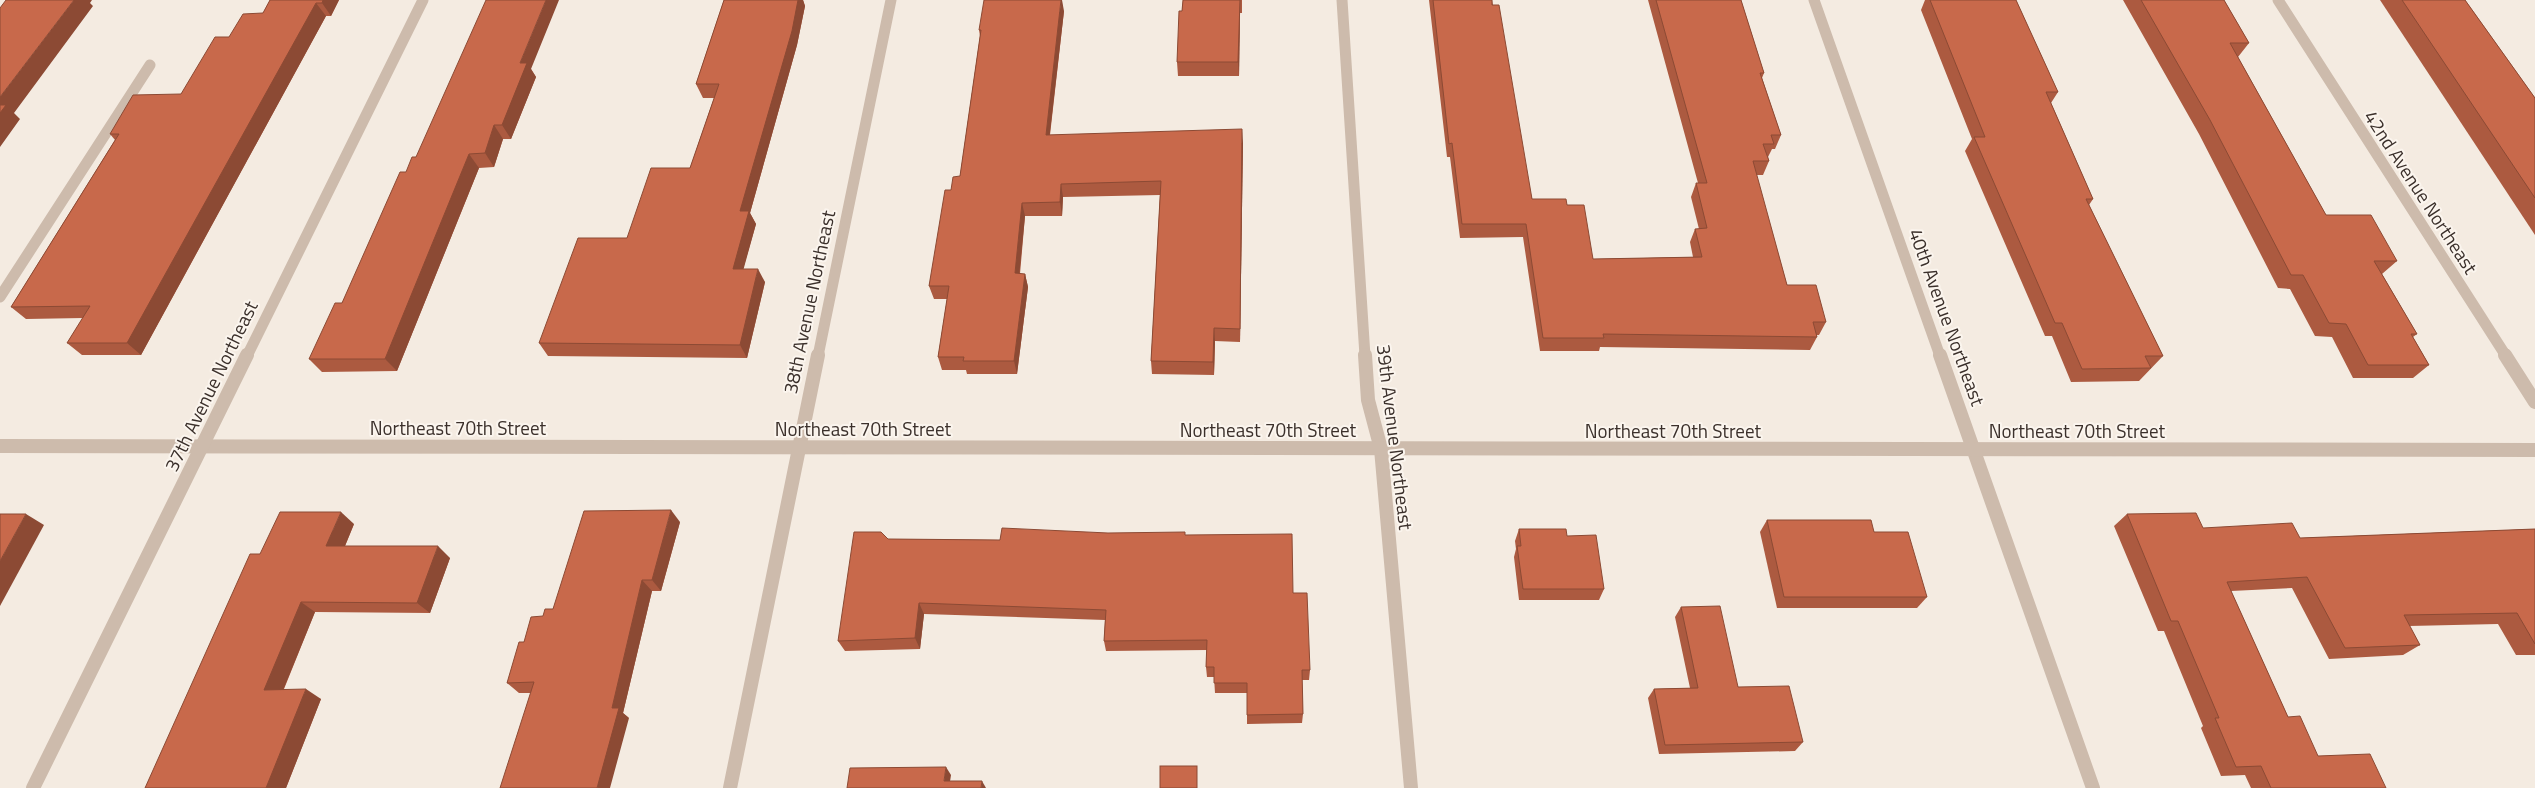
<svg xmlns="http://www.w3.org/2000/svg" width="2535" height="788" font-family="'Titillium Web',sans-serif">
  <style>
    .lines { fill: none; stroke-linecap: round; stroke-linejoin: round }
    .minor-far1 { stroke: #cdbbac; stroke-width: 11 }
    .minor { stroke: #cdbbac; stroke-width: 14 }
    .wall { fill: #ac5a40 }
    .shaded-wall { fill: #8c4a34 }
    .building { fill: #c8694b; stroke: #8c4a34 }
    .labels { text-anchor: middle; stroke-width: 4; stroke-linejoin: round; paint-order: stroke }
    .street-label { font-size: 19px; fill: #3b302b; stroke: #fbf5ee }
  </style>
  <rect width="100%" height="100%" fill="#f4ebe1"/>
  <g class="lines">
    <g class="minor-far1">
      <path d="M 1342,0 L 1365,356"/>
      <path d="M 1814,0 L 1940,356"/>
      <path d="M 2278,0 L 2506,356"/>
      <path d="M 0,297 L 150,65"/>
      <path d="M 247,356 L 423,0"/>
      <path d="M 818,356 L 891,0"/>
    </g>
    <g class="minor">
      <path d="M 1365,355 L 1368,400 L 1381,449 L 1411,788"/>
      <path d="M 1940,355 L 2093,788"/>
      <path d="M 2505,355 L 2535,402"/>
      <path d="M 0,446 L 2535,450"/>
      <path d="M 33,788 L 247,355"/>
      <path d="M 730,788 L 818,355"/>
    </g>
  </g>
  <g class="wall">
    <path d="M 270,0 L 339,0 L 331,16 L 326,16 L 141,355 L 82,355 L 67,343 L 83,318 L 26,319 L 11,307 L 115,140 L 110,134 L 181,94 L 229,37 L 263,13 Z"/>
    <path d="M 724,0 L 803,0 L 805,6 L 797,45 L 750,213 L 756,224 L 743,269 L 765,282 L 747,358 L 548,356 L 539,343 L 627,238 L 690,168 L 714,98 L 703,98 L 696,84 Z"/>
    <path d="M 1183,0 L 1242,0 L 1242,13 L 1240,13 L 1239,76 L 1178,76 L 1177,62 L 1182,11 Z"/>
    <path d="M 1429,0 L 1492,0 L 1532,199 L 1567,205 L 1593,259 L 1693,257 L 1690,242 L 1695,229 L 1699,229 L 1691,197 L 1696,183 L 1698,183 L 1648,0 L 1741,0 L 1764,73 L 1762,78 L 1781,135 L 1775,149 L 1772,149 L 1768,157 L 1769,161 L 1763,175 L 1756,175 L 1787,285 L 1826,322 L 1819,335 L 1817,335 L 1817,337 L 1810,350 L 1600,347 L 1599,351 L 1540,351 L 1523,237 L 1460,238 L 1450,157 L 1447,157 Z"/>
    <path d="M 1925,0 L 2016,0 L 2058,92 L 2051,103 L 2093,199 L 2089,205 L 2163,356 L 2139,381 L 2071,382 L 2052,336 L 2045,336 L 1965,151 L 1972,139 L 1921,10 Z"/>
    <path d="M 2123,0 L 2224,0 L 2249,43 L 2238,57 L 2326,215 L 2397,261 L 2382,274 L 2417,334 L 2413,337 L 2429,365 L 2413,378 L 2353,378 L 2332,337 L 2315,336 L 2290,289 L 2278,288 L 2199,134 Z"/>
    <path d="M 2380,0 L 2465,0 L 2535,98 L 2535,235 Z"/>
    <path d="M 1064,11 L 1050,135 L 1243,143 L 1240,342 L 1215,341 L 1214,375 L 1152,374 L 1151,361 L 1160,195 L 1063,197 L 1062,216 L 1025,216 L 1020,274 L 1025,274 L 1028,287 L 1017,374 L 967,374 L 966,370 L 942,370 L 938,357 L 947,299 L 934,299 L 929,286 L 951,190 L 960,176 L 980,36 L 979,30 Z"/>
    <path d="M 531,69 L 536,77 L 511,139 L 503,139 L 494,167 L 479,168 L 397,371 L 322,372 L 309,359 L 342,303 L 416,157 Z"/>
    <path d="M 2127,514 L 2203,528 L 2300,538 L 2535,529 L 2535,655 L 2516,655 L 2498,624 L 2409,626 L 2420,645 L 2403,655 L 2329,659 L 2292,588 L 2231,591 L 2288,717 L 2318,756 L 2386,788 L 2251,788 L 2245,775 L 2221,776 L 2201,728 L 2203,726 L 2164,631 L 2158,631 L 2114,526 Z"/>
    <path d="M 1767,520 L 1874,532 L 1927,597 L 1917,608 L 1777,608 L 1760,532 Z"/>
    <path d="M 680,522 L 661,591 L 652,591 L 623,713 L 629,718 L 531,693 L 519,693 L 507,683 L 524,642 L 553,609 Z"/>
    <path d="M 354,524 L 345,546 L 450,558 L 430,613 L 315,612 L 284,689 L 321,699 L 286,788 L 145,788 L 260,554 Z"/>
    <path d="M 1519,529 L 1567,536 L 1604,589 L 1599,600 L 1519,600 L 1514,557 L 1516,549 L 1515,541 Z"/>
    <path d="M 1108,533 L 1185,535 L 1293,593 L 1310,670 L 1309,680 L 1302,680 L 1303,714 L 1302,723 L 1247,724 L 1247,693 L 1215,693 L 1214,677 L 1207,677 L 1206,667 L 1207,650 L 1106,651 L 1104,641 L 1105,620 L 924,614 L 920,649 L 845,651 L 838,641 L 888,539 L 1000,540 Z"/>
    <path d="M 1681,607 L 1738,687 L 1803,742 L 1795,751 L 1659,754 L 1648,698 L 1654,689 L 1690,688 L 1675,617 Z"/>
  </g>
  <g class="shaded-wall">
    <path d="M 74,0 L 92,0 L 90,3 L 93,6 L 14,113 L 20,119 L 0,147 L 0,97 Z"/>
    <path d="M 323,0 L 339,0 L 331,16 L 322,3 Z"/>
    <path d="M 546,0 L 559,0 L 531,69 L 536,77 L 511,139 L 502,125 L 520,63 Z"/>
    <path d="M 798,0 L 803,0 L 805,6 L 797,45 L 750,213 L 756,224 L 740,282 L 733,269 L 740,211 Z"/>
    <path d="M 1061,0 L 1062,0 L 1064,11 L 1048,149 L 1046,135 Z"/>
    <path d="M 1240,0 L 1240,13 L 1239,76 L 1238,62 Z"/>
    <path d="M 316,3 L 326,16 L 141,355 L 127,343 Z"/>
    <path d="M 494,125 L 503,139 L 494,167 L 485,153 Z"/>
    <path d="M 1242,129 L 1243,143 L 1240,342 L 1240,329 Z"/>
    <path d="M 469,154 L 479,168 L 397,371 L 385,359 Z"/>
    <path d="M 1061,184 L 1063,197 L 1062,216 L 1060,202 Z"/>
    <path d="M 1022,203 L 1025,216 L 1018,287 L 1015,273 Z"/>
    <path d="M 758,269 L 765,282 L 747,358 L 740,345 Z"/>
    <path d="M 1025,274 L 1028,287 L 1017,374 L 1014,361 Z"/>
    <path d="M 1214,328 L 1215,341 L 1214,375 L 1213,362 Z"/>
    <path d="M 671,510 L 680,522 L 661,591 L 652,580 Z"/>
    <path d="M 341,512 L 354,524 L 340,558 L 326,546 Z"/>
    <path d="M 26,514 L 44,525 L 0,606 L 0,561 Z"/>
    <path d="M 438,546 L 450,558 L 430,613 L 417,603 Z"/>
    <path d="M 642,580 L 652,591 L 623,713 L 629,718 L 610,788 L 597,788 L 612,708 Z"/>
    <path d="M 301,602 L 315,612 L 279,700 L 264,690 Z"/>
    <path d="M 919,603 L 924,614 L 920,649 L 915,638 Z"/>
    <path d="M 306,689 L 321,699 L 286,788 L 266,788 Z"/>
    <path d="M 946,767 L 951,775 L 949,788 L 944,781 Z"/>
    <path d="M 982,781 L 986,788 L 981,788 Z"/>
  </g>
  <g class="building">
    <path d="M 6,0 L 74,0 L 0,97 L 0,8 Z"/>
    <path d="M 270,0 L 323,0 L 322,3 L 316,3 L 127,343 L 67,343 L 90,306 L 11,307 L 119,134 L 110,134 L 133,95 L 181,94 L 215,37 L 229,37 L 243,14 L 263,13 Z"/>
    <path d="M 486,0 L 546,0 L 520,63 L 527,63 L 502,125 L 494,125 L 485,153 L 469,154 L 385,359 L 309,359 L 335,303 L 342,303 L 400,172 L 406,172 L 412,157 L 416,157 Z"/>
    <path d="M 724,0 L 798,0 L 792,31 L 740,211 L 749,211 L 733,269 L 758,269 L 740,345 L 539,343 L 578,238 L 627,238 L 651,168 L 690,168 L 719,84 L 696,84 Z"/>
    <path d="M 984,0 L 1061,0 L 1046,135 L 1242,129 L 1240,329 L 1214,328 L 1213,362 L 1151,361 L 1161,181 L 1061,184 L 1060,202 L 1022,203 L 1015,273 L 1025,274 L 1014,361 L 963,361 L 964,357 L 938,357 L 949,286 L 929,286 L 945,190 L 951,190 L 953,177 L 960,176 L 981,30 L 979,30 Z"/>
    <path d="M 1183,0 L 1240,0 L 1238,62 L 1177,62 L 1179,11 L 1182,11 Z"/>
    <path d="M 1433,0 L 1492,0 L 1492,5 L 1499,5 L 1532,199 L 1566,199 L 1567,205 L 1584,205 L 1593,259 L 1702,257 L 1695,229 L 1707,228 L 1696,183 L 1707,183 L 1656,0 L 1741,0 L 1764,73 L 1760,73 L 1781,135 L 1771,135 L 1774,144 L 1763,144 L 1769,161 L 1753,161 L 1787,285 L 1816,285 L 1826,322 L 1813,322 L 1817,337 L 1603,334 L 1604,338 L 1543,338 L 1526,224 L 1462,224 L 1452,143 L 1449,144 Z"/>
    <path d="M 1930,0 L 2016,0 L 2058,92 L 2046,92 L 2093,199 L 2086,199 L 2163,356 L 2145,356 L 2151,368 L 2082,369 L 2062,323 L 2055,323 L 1974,137 L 1985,137 Z"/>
    <path d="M 2141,0 L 2224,0 L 2249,43 L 2230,43 L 2326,215 L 2371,215 L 2397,261 L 2374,261 L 2417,334 L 2411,334 L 2429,365 L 2368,365 L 2346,324 L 2329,323 L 2303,275 L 2291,275 L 2210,120 Z"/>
    <path d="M 2402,0 L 2465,0 L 2535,98 L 2535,198 Z"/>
    <path d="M 0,105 L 6,105 L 0,113 Z"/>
    <path d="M 671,510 L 652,580 L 642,580 L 612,708 L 619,708 L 597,788 L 500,788 L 534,682 L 507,683 L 519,642 L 524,642 L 531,617 L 543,616 L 545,609 L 553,609 L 584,511 Z"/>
    <path d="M 280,512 L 341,512 L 326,546 L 438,546 L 417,603 L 301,602 L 264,690 L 306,689 L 266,788 L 145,788 L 250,554 L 260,554 Z"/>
    <path d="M 2196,513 L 2203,528 L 2292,523 L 2300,538 L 2535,529 L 2535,644 L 2517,613 L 2404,615 L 2420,645 L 2345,648 L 2307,577 L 2227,582 L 2288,717 L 2300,716 L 2318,756 L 2370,754 L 2386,788 L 2271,788 L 2261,766 L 2236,767 L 2215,718 L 2219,718 L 2178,621 L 2171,621 L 2127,514 Z"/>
    <path d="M 0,514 L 26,514 L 0,561 Z"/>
    <path d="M 1767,520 L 1871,520 L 1874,532 L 1908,532 L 1927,597 L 1784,597 Z"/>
    <path d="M 1002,528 L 1108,533 L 1185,532 L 1185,535 L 1292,534 L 1293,593 L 1307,593 L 1310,670 L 1302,670 L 1303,714 L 1247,715 L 1247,683 L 1214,683 L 1214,667 L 1206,667 L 1207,640 L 1104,641 L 1106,610 L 919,603 L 915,638 L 838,641 L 854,532 L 881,532 L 888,539 L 1000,540 Z"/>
    <path d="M 1519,529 L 1566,529 L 1567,536 L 1596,535 L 1604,589 L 1523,589 L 1517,546 L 1521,546 Z"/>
    <path d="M 1720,606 L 1738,687 L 1789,686 L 1803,742 L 1665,745 L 1654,689 L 1698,688 L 1681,607 Z"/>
    <rect x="1160" y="766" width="37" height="22"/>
    <path d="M 946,767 L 944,781 L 982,781 L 981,788 L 847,788 L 850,768 Z"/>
  </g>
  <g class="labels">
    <g class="street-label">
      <text transform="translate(2421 192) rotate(57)" y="7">42nd Avenue Northeast</text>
      <text transform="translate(809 302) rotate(-78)" y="7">38th Avenue Northeast</text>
      <text transform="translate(1947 317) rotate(70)" y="7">40th Avenue Northeast</text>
      <text transform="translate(211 386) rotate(-64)" y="7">37th Avenue Northeast</text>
      <text x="458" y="435">Northeast 70th Street</text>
      <text x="863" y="436">Northeast 70th Street</text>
      <text x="1268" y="437">Northeast 70th Street</text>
      <text x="1673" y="438">Northeast 70th Street</text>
      <text x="2077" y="438">Northeast 70th Street</text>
      <text transform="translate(1395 437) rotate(83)" y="7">39th Avenue Northeast</text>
    </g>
  </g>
</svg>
